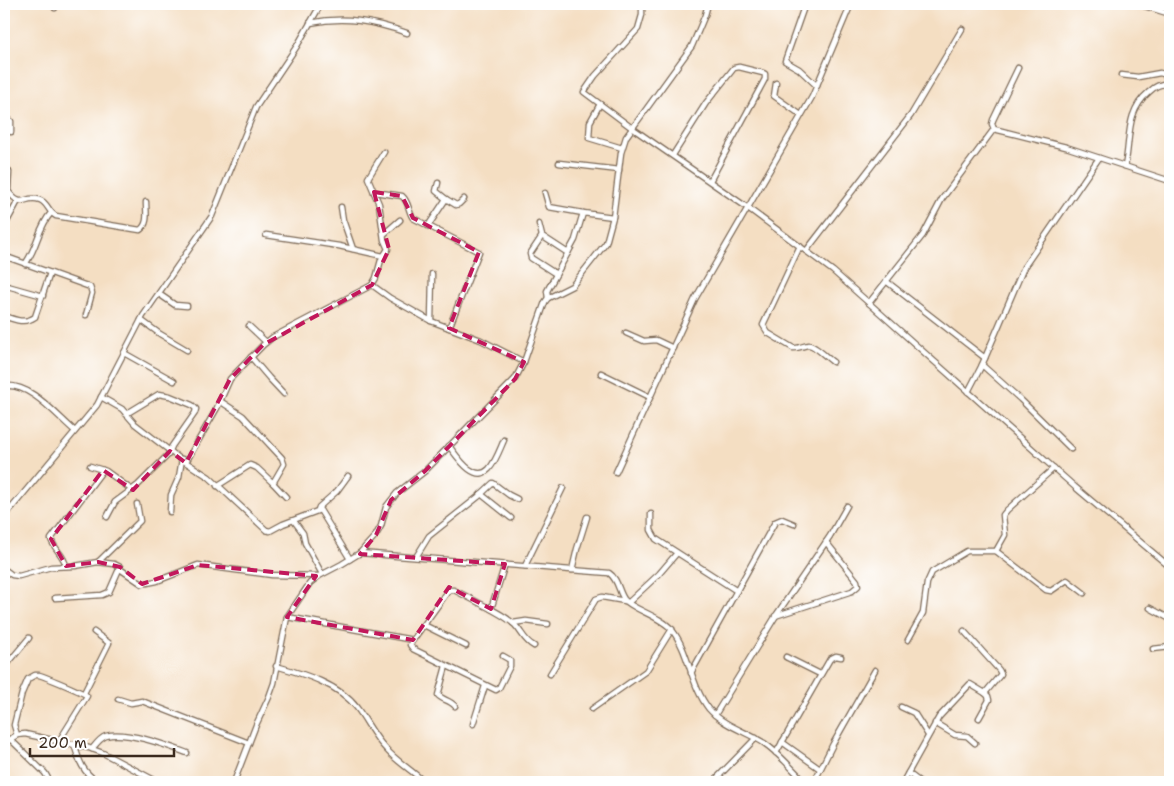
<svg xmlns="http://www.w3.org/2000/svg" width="1174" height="786" font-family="'Shantell Sans',sans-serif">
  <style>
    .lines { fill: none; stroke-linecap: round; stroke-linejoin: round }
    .minor-casing { stroke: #7c6957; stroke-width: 7 }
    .minor { stroke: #fff; stroke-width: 4.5 }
    .marked { fill: none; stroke: #c2185b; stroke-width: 4; stroke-dasharray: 10 6; stroke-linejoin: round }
  </style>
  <rect width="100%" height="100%" fill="#fff"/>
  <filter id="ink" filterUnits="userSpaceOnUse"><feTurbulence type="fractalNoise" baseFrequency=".02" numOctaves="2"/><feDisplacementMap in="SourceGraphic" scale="10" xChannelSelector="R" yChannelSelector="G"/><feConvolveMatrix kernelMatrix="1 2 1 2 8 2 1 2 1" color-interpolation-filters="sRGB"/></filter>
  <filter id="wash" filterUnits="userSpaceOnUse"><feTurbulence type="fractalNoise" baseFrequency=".0096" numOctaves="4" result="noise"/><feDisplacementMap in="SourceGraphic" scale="20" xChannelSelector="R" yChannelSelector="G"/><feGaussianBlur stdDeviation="1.12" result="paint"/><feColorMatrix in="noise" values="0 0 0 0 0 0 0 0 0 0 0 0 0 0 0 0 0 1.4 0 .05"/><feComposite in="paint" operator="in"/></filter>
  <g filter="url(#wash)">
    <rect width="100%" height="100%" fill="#f4dec2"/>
  </g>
  <g filter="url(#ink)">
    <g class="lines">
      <defs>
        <g id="minor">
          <path d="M 642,4 L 642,15 L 638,29 L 595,76 L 584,92 L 632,128 L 748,208 L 833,271 L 1075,487 L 1170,567"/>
          <path d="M 805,4 L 785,61 L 799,69 L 817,86"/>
          <path d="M 1138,4 L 1170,14"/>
          <path d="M 55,8 L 56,4"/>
          <path d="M 310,23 C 345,16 373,21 407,33"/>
          <path d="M 1018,68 L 993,120 L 992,124 L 994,129 L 1066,147 L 1170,181"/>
          <path d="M 1121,75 L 1138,77 L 1160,73 L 1170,76"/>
          <path d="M 776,83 L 774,96 L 801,115"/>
          <path d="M 600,104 L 590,122 L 589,138 L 622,148"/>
          <path d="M 4,118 L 11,121 L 11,132"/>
          <path d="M 673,155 L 706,103 L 734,68 L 739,67 L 763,73 L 765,74 L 765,79 L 710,181"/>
          <path d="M 4,163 L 9,172 L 8,191 C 23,211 24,194 40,200 C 48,203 48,212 56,216 L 140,230 C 149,224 146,212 146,202"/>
          <path d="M 559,163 L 619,170"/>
          <path d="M 1125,166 C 1131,139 1125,112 1149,92 C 1155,86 1161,83 1170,84"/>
          <path d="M 374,192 L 402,196 C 409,202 408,211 413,218 L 479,252 L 449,328"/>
          <path d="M 545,193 L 549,207 L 583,213"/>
          <path d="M 446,199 L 456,205 L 459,204 L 464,199"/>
          <path d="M 341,207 L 343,220 L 353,249"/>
          <path d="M 539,224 L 542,236 L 568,253"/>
          <path d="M 428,226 L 446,199 L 436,191 L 438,183"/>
          <path d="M 4,227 L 18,201"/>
          <path d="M 384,234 L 400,220"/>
          <path d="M 266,235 L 339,246 L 383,256"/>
          <path d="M 542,236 L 530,254 L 531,258 L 556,274"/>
          <path d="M 800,246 L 763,325 L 768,333 L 793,348 C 799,349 804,345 809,345 C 815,345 828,359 833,362"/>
          <path d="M 806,251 L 911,115 L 962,29"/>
          <path d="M 4,256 L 90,287 L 92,293 L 86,315"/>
          <path d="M 25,264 C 37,249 38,227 51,213"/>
          <path d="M 886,281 L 985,358"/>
          <path d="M 4,285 L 43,296"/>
          <path d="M 372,285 L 376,278 L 381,260 L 388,249 L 384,240 L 379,204 L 368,178 L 384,152"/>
          <path d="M 159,294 L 175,305 L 187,306"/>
          <path d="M 548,298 L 547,291 L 575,240 L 583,213 L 613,217"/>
          <path d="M 869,303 L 923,235 L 942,199 L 994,129"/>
          <path d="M 4,316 C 15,320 25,324 35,317 L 50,273"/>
          <path d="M 141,320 L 160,334 L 187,350"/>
          <path d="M 431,321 L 432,274"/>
          <path d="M 249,326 L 266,342"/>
          <path d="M 626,333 L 644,341 L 656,340 L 673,348"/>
          <path d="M 124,353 L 174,381"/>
          <path d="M 251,357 L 269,378 L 284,394"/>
          <path d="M 982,365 L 1024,267 L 1099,158"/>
          <path d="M 601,373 L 650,397"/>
          <path d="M 4,386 C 31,383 55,414 75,431"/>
          <path d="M 968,392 L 982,365 L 1020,399 L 1071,449"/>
          <path d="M 101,397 L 122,409 L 135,424 L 179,458 L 209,477 L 266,530 L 270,531 L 283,524 L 320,510 L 350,559"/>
          <path d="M 449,446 C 457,456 474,484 489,469 C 496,461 500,449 504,440"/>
          <path d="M 186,462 L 217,408 L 230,379 L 263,345 L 273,337 L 372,285 L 390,298 L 431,321 L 481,340 L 524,362"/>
          <path d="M 90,466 L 106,471 L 132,490"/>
          <path d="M 616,472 L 695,299 L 812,97 L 851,4"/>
          <path d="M 273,483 L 286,497"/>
          <path d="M 217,486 L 250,465 L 257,468 L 273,483 L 284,464 L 282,458 L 243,416 L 220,401"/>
          <path d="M 481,494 L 511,518"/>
          <path d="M 318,510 L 319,507 L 337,491 L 348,476"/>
          <path d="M 170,512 L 171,495 L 179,477 L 182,459"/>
          <path d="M 651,514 L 651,530 L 656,539 L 737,591"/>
          <path d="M 4,517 L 97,405 L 143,316 L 212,216 L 256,107 L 297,46 L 321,4"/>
          <path d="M 107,517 L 115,502 L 138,485 L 168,455 L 172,446 L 195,413 L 196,409 L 192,405 L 170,396 L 159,394 L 126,414"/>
          <path d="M 294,521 L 303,533 L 305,543 L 322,574"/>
          <path d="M 996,551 L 1046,590 L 1051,591 L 1067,580 L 1084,593"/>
          <path d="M 360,553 L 609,573 C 618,579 618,590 624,599 C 631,609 661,616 672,630 C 690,653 690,685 709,709 C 724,726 745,731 764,743 C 779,753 792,769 805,782"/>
          <path d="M 416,557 L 429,536 L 478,497 L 493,483 L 509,495 L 517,499"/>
          <path d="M 66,566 C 64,555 54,549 51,539 L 103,470"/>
          <path d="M 525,566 L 563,488"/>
          <path d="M 4,569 L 12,575 L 19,576 L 51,567 L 75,566 L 98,562 L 140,521 L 137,504"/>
          <path d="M 120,569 L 142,584 L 157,581 L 198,565 L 272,575 L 319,576"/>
          <path d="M 572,570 L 577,549 L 587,517"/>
          <path d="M 55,598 L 102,595 L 109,592 L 120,567 L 114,564 L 98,562"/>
          <path d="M 629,602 L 659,574 L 677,553"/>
          <path d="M 1150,608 L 1170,619"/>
          <path d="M 491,609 C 500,614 508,618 515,625 C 522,632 524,641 534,646"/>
          <path d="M 775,616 L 852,591 L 858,586 L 857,581 L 826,542"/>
          <path d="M 287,617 L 413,640 L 449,590 L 454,590 L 491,609 L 505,564"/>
          <path d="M 513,623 L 526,621 L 548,624"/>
          <path d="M 424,625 L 466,646"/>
          <path d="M 413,640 L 410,645 L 413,649 L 496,690 L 499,688 L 510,666 L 510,660 L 503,656"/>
          <path d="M 908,640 L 923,613 L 927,583 L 932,572 L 967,551 L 996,551 L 1005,535 L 1003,515 L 1007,510 L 1054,468"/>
          <path d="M 1153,649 L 1170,647"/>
          <path d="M 786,657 L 820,674"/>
          <path d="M 276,666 C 304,674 339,684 357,708 C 367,721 374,737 386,749 C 397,762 412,770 424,782"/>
          <path d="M 446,666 L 438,695 C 442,700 450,700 455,706"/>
          <path d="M 4,668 L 29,638"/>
          <path d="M 691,673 L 775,522 L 782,519 L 794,524"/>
          <path d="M 550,674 L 596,599 L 602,597 L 625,601"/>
          <path d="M 84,693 L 109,643 L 94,632"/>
          <path d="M 118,699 L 131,703 L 142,701 L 147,703 L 249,743"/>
          <path d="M 901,707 L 914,713 L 928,735"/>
          <path d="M 592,709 L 646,671 L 672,629"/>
          <path d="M 715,715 L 777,614 L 830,536 L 847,506"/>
          <path d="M 979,718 L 989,700 L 988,696 L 985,693"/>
          <path d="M 935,723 L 955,735 L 967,736 L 975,743"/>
          <path d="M 473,724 L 485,686"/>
          <path d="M 17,735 L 14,725 L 22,693 L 28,679 L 35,675 L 39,675 C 46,677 85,693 87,696 L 59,741"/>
          <path d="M 10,739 L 45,773 L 50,782"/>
          <path d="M 782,742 L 820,769"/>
          <path d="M 4,743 L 17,735 L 25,734 L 89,748 L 103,753 L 158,782"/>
          <path d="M 74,744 C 79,761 83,773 98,782"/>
          <path d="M 92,749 C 96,744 100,738 106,736 C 126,730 168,746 187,753"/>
          <path d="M 776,753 L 830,659 L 836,656 L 841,657"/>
          <path d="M 908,773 L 920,782"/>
          <path d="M 234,782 L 256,725 L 269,697 L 274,683 L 287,617 L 310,583 L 319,576 L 342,564 L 360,553 L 366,546 L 376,535 L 381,526 L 386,507 L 397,493 L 425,471 L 515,379 L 524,362 L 545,302 L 548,298 L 572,286 L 606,243 L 613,217 L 621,153 L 626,137 L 692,46 L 705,15 L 708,4"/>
          <path d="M 713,782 L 756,738"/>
          <path d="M 814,782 L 833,744 L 875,670"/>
          <path d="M 903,782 L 939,717 L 970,684 L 985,693 L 1001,674 L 999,670 L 964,631"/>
        </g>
      </defs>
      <use href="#minor" class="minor-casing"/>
      <use href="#minor" class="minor"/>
    </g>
  </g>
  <path class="marked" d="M 374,192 L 402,196 L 413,218 L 479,252 L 449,328 L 524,362 L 515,379 L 425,471 L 391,500 L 376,535 L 360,554 L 505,564 L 491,609 L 449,587 L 413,640 L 287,617 L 316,576 L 198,565 L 142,584 L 120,567 L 98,562 L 66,566 L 51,539 L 103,470 L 133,490 L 170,451 L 186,463 L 230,379 L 263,345 L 372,285 L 389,249 Z"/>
  <rect width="1174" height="786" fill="none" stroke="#fff" stroke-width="20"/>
  <path d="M30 748v8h144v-8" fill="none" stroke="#3b2a1e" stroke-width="2.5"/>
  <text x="38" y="748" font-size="15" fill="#3b2a1e" stroke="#ffffff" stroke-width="4" paint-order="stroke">200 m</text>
</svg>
